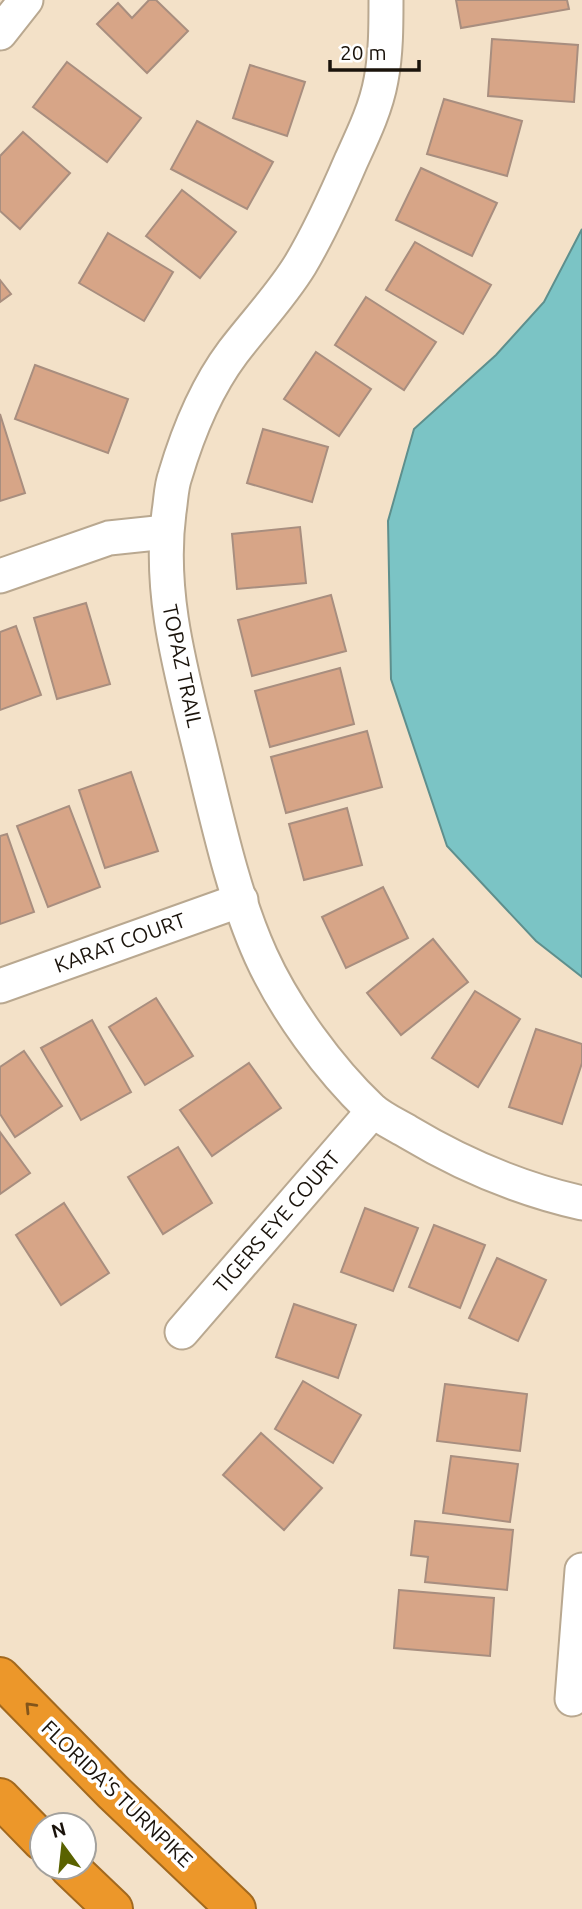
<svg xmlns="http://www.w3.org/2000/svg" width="582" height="1909" font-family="Ubuntu,sans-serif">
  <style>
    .water { fill: #7bc4c5; stroke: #5e8f8d; stroke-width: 2 }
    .building { fill: #d7a587; stroke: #a88e7f; stroke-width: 2 }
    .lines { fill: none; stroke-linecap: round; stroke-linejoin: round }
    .street-casing { stroke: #b9a890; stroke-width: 37 }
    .highway-casing { stroke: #a2691f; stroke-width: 42 }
    .street { stroke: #fff; stroke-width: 33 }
    .highway { stroke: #ec972a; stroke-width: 38 }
    .oneway { stroke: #83551a }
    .labels { text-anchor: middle; stroke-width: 7; stroke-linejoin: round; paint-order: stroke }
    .street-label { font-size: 21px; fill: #1a130b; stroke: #fff }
  </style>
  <rect width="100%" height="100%" fill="#f3e1c8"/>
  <path class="water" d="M 582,229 L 582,977 L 536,941 L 447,846 L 391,679 L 388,521 L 414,429 L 496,355 L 544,302 Z"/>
  <g class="building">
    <path d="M 149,0 L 156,0 L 188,31 L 147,73 L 97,24 L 118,3 L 132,18 Z"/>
    <path d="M 456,0 L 567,0 L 569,9 L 461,28 Z"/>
    <path d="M 492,39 L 578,45 L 574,102 L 488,96 Z"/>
    <path d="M 67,62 L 141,118 L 107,162 L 33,107 Z"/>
    <path d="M 250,65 L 305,82 L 287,136 L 233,118 Z"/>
    <path d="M 444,99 L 522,121 L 507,176 L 427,154 Z"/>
    <path d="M 197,121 L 273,162 L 247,209 L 171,169 Z"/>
    <path d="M 23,132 L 70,173 L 20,229 L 0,211 L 0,156 Z"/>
    <path d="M 421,168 L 497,203 L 472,256 L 396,220 Z"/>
    <path d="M 182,190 L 236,232 L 200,278 L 146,236 Z"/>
    <path d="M 108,233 L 173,272 L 144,321 L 79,283 Z"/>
    <path d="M 415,242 L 491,285 L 463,334 L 386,290 Z"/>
    <path d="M 0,280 L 11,294 L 0,302 Z"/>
    <path d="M 366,297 L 436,342 L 404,390 L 335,345 Z"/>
    <path d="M 316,352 L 371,389 L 339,436 L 284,399 Z"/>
    <path d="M 35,365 L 128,399 L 108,453 L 15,419 Z"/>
    <path d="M 0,414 L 25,493 L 0,501 Z"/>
    <path d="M 263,429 L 328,447 L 312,502 L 247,483 Z"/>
    <path d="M 300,527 L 306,583 L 237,589 L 232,534 Z"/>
    <path d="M 331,595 L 346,651 L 252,676 L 238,620 Z"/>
    <path d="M 86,603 L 110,684 L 57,699 L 34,618 Z"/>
    <path d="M 16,626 L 41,695 L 0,710 L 0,632 Z"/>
    <path d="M 340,668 L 354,724 L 270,747 L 255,691 Z"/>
    <path d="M 367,731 L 382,787 L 286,813 L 271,757 Z"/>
    <path d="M 131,772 L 158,851 L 105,868 L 79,790 Z"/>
    <path d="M 69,806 L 100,887 L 48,907 L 17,826 Z"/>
    <path d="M 347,808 L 362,865 L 304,880 L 289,824 Z"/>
    <path d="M 7,834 L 34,912 L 0,924 L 0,836 Z"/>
    <path d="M 383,887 L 408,938 L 346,968 L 322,917 Z"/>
    <path d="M 433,939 L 468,982 L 401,1035 L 367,993 Z"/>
    <path d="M 475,991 L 520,1019 L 478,1087 L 432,1058 Z"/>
    <path d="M 156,998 L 193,1056 L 145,1085 L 109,1027 Z"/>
    <path d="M 92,1020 L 131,1092 L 81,1120 L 41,1048 Z"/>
    <path d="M 536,1029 L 582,1044 L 582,1063 L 562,1124 L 509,1107 Z"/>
    <path d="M 24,1051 L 62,1106 L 15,1137 L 0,1114 L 0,1067 Z"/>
    <path d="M 249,1063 L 281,1108 L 212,1156 L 180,1110 Z"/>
    <path d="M 0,1132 L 30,1173 L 0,1194 Z"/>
    <path d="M 178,1147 L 212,1203 L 163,1234 L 128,1177 Z"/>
    <path d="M 64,1203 L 109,1273 L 61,1305 L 16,1235 Z"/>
    <path d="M 365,1208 L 418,1228 L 393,1291 L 341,1272 Z"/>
    <path d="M 434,1225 L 485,1245 L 460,1308 L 409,1287 Z"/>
    <path d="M 497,1258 L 546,1280 L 518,1341 L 469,1318 Z"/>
    <path d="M 294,1304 L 356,1325 L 338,1378 L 276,1357 Z"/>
    <path d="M 303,1381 L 361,1415 L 333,1463 L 275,1429 Z"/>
    <path d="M 445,1384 L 527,1394 L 520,1451 L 437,1441 Z"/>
    <path d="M 261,1433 L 322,1488 L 284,1530 L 223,1475 Z"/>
    <path d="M 451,1456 L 518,1464 L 510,1522 L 443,1513 Z"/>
    <path d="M 415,1521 L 513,1530 L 507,1590 L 425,1582 L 428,1557 L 411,1555 Z"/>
    <path d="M 399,1590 L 494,1598 L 490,1656 L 394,1648 Z"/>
  </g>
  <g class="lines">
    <defs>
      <g id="street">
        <path d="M 386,0 C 386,26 386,54 381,80 C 376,108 363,135 351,161 C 336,196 319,233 300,265 C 281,296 255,323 233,352 C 206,388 188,432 175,476 C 171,487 171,500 169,512 C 159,588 178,660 196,733 C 214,804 231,890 261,956 C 285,1009 329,1069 371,1109 C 381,1118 396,1125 408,1132 C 463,1165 520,1189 582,1203"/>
        <path d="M 0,33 L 26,0"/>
        <path d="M 0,576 L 109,538 L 166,532"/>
        <path d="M 0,986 L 241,900"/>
        <path d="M 182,1332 L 373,1111"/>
        <path d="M 572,1699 L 582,1570"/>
      </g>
      <g id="highway">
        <path d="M 0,1677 L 113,1792 L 236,1909"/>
        <path d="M 0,1798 L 42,1841"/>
        <path d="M 69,1867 L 113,1909"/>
      </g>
    </defs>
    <use href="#street" class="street-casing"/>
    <use href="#highway" class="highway-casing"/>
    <use href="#street" class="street"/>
    <use href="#highway" class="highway"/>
  </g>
  <defs><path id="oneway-chevron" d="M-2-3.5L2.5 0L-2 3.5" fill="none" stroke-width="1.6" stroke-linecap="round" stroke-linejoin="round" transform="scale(1.75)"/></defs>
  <use class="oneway" href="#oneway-chevron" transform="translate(30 1707) rotate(-134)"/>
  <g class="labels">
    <g class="street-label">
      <text transform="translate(182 666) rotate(78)" y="7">TOPAZ TRAIL</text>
      <text transform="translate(120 943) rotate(-20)" y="7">KARAT COURT</text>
      <text transform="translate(277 1222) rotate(-49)" y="7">TIGERS EYE COURT</text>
      <text transform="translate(117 1794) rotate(44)" y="7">FLORIDA'S TURNPIKE</text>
    </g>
  </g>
  <g transform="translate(63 1846) rotate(345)"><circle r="33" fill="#ffffff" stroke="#a3a19d" stroke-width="2"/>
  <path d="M0-5L12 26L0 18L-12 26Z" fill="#5a6200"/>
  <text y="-10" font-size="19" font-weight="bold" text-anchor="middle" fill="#1a130b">N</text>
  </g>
  <path d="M330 60v10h89v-10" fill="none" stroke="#1a130b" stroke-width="3.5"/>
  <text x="340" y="60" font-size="21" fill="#1a130b" stroke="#ffffff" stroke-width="5" paint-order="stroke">20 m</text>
</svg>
